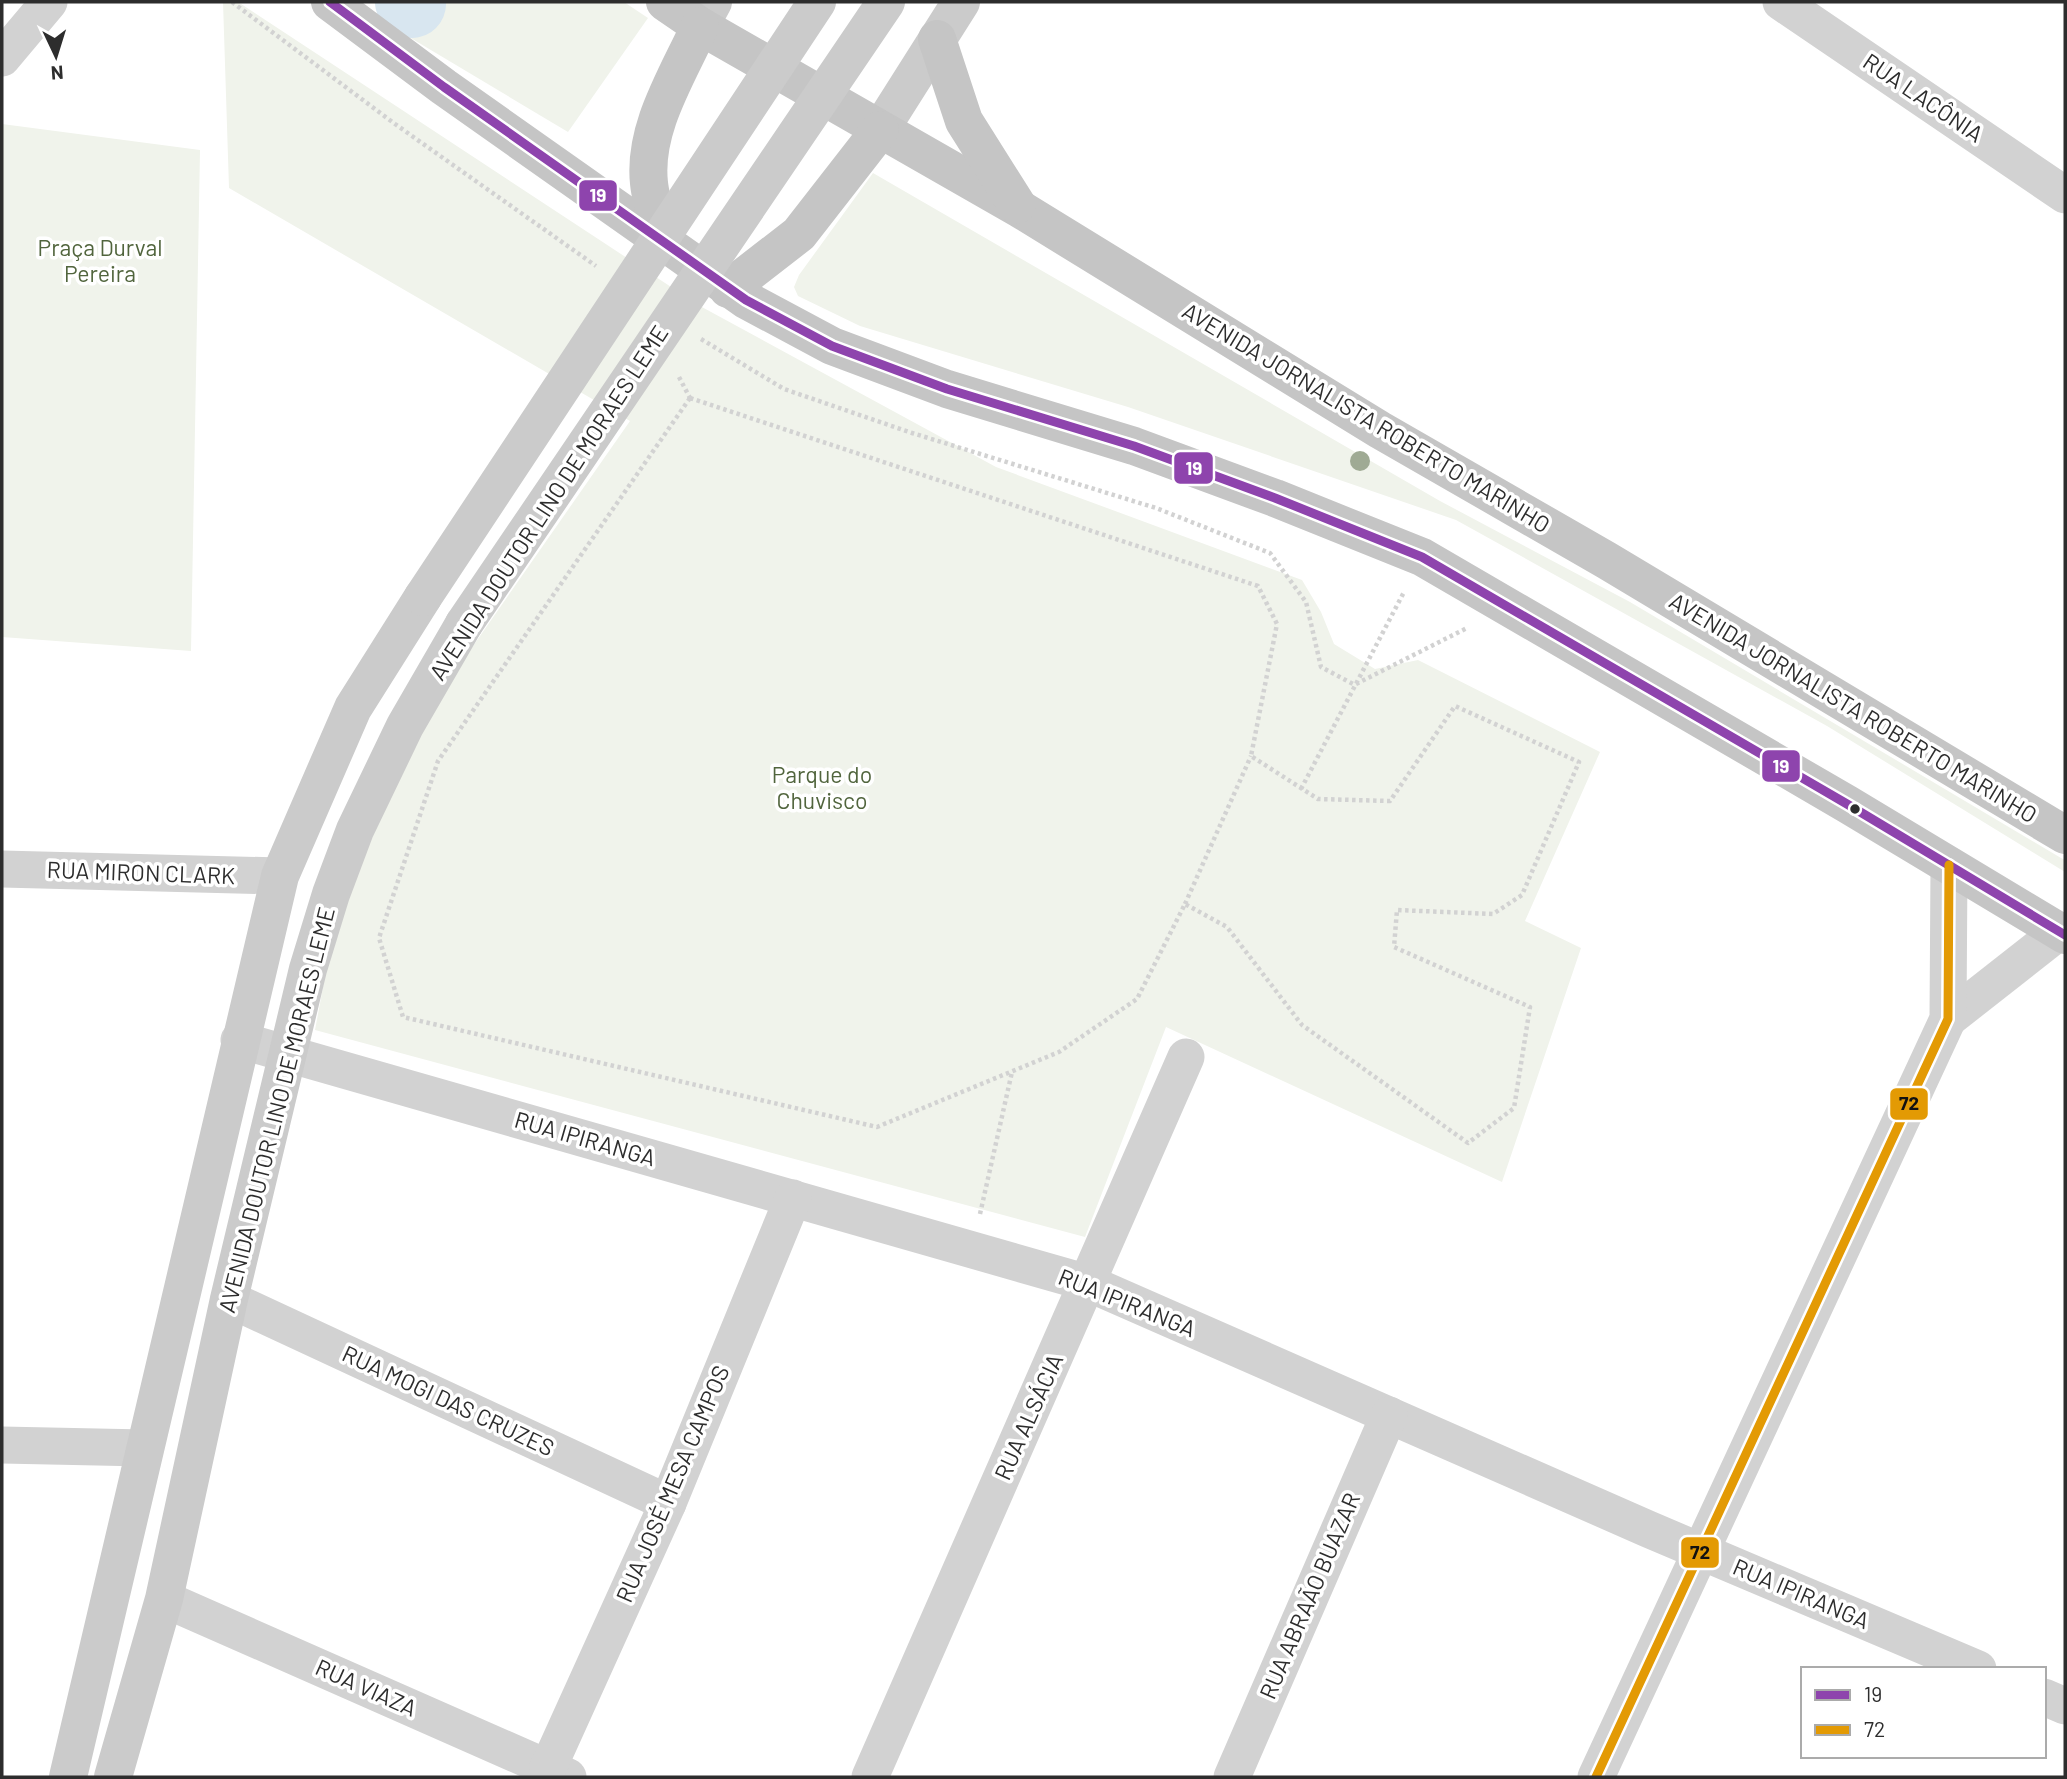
<svg xmlns="http://www.w3.org/2000/svg" width="2067" height="1779" font-family="Barlow,sans-serif">
  <style>
    .green { fill: #f0f3eb }
    .lines { fill: none; stroke-linecap: round; stroke-linejoin: round }
    .river { stroke: #d8e6f0; stroke-width: 68 }
    .path { stroke: #d2d2d2; stroke-width: 4.5; stroke-dasharray: 3.5 3.5; stroke-linecap: butt }
    .street { stroke: #d2d2d2; stroke-width: 37 }
    .secondary { stroke: #cbcbcb; stroke-width: 38 }
    .primary { stroke: #c5c5c5; stroke-width: 38 }
    .secondary-bridge { stroke: #cbcbcb; stroke-width: 38 }
    .bus-1-casing { stroke: #fff; stroke-width: 14 }
    .bus-2-casing { stroke: #fff; stroke-width: 14 }
    .bus-1 { stroke: #8e44ad; stroke-width: 9 }
    .bus-2 { stroke: #e39a04; stroke-width: 9 }
    .tree { fill: #9faa94 }
    .bus-dot { fill: #2d2d2d; stroke: #fff; stroke-width: 2.5 }
    .labels { text-anchor: middle; stroke-width: 7; stroke-linejoin: round; paint-order: stroke }
    .street-label { font-size: 23px; fill: #2d2d2d; stroke: #fff }
    .park-label { font-size: 23px; fill: #51653d; stroke: #fff }
    .line-badge { stroke: #fff; stroke-width: 2.5 }
    .badge-label { font-size: 19px; text-anchor: middle; font-weight: bold; fill: #fff }
    .pale-badge-label { font-size: 19px; text-anchor: middle; font-weight: bold; fill: #111 }
  </style>
  <rect width="100%" height="100%" fill="#fff"/>
  <g class="green">
    <path d="M 223,2 L 238,2 L 700,306 L 996,467 L 1302,580 L 1321,612 L 1334,644 L 1375,669 L 1418,660 L 1600,752 L 1525,921 L 1581,948 L 1502,1182 L 1166,1027 L 1085,1237 L 315,1030 L 339,902 L 413,732 L 630,421 L 229,188 Z"/>
    <path d="M 411,2 L 624,2 L 648,18 L 568,132 L 394,28 Z"/>
    <path d="M 2,124 L 200,150 L 191,651 L 2,637 Z"/>
    <path d="M 873,173 L 1440,501 L 1630,602 L 2061,858 L 2065,860 L 2065,872 L 1827,726 L 1456,520 L 1128,407 L 860,326 L 798,296 L 794,287 L 799,275 Z"/>
  </g>
  <g class="lines">
    <path class="river" d="M 409,2 L 412,4"/>
    <g class="path">
      <path d="M 232,2 L 395,124 L 596,266"/>
      <path d="M 701,339 L 784,389 L 912,433 L 1156,508 L 1270,553 L 1306,602 L 1321,667 L 1355,685"/>
      <path d="M 679,377 L 690,398"/>
      <path d="M 690,398 L 1258,586 L 1277,624 L 1251,756 L 1318,799 L 1390,801 L 1455,706 L 1579,762 L 1522,895 L 1493,914 L 1397,910 L 1394,947 L 1530,1007 L 1514,1108 L 1468,1143 L 1302,1025 L 1227,927 L 1185,904 L 1137,999 L 1059,1052 L 877,1127 L 403,1017 L 379,938 L 438,761 Z"/>
      <path d="M 1356,684 L 1467,628"/>
      <path d="M 1301,789 L 1404,592"/>
      <path d="M 1185,904 L 1251,756"/>
      <path d="M 980,1214 L 1012,1072"/>
    </g>
    <g class="street">
      <path d="M 1781,2 L 2065,195"/>
      <path d="M 2,58 L 49,2"/>
      <path d="M 2,869 L 280,876"/>
      <path d="M 1948,1019 L 2060,931"/>
      <path d="M 239,1040 L 1088,1283 L 1648,1529 L 1978,1669"/>
      <path d="M 229,1299 L 668,1503"/>
      <path d="M 2,1445 L 145,1448"/>
      <path d="M 164,1599 L 568,1777"/>
      <path d="M 2044,1697 L 2065,1706"/>
      <path d="M 548,1768 L 668,1503 L 793,1198"/>
      <path d="M 870,1777 L 1186,1057"/>
      <path d="M 1232,1777 L 1389,1415"/>
      <path d="M 1596,1777 L 1948,1019 L 1949,865"/>
    </g>
    <g class="secondary">
      <path d="M 700,26 L 713,2"/>
      <path d="M 880,130 L 961,2"/>
      <path d="M 68,1777 L 280,876 L 353,708 L 423,597"/>
      <path d="M 113,1777 L 164,1599 L 229,1299 L 308,969 L 331,894 L 355,830 L 405,726 L 464,624"/>
    </g>
    <g class="primary">
      <path d="M 330,2 L 444,87 L 746,300 L 832,346 L 947,389 L 1134,446 L 1275,498 L 1422,557 L 1847,804 L 2065,935"/>
      <path d="M 665,2 L 700,26 L 1020,209 L 1380,430 L 1606,560 L 2065,835"/>
      <path d="M 937,39 L 964,121 L 1017,205"/>
      <path d="M 665,246 C 660,226 651,204 649,183 C 643,128 678,75 700,26"/>
      <path d="M 728,289 L 799,234 L 880,130"/>
    </g>
    <g class="secondary-bridge">
      <path d="M 423,597 L 817,2"/>
      <path d="M 464,624 L 886,2"/>
    </g>
    <defs>
      <path id="bus-1" d="M 330,2 L 444,87 L 746,300 L 832,346 L 947,389 L 1134,446 L 1275,498 L 1422,557 L 1847,804 L 2065,935"/>
      <path id="bus-2" d="M 1596,1777 L 1948,1019 L 1949,865"/>
    </defs>
    <use href="#bus-1" class="bus-1-casing"/>
    <use href="#bus-2" class="bus-2-casing"/>
    <use href="#bus-1" class="bus-1"/>
    <use href="#bus-2" class="bus-2"/>
  </g>
  <circle class="tree" cx="1360" cy="461" r="10"/>
  <circle class="bus-dot" cx="1855" cy="809" r="6"/>
  <g class="labels">
    <g class="street-label">
      <text transform="translate(1923 98) rotate(34)" y="8">RUA LACÔNIA</text>
      <text transform="translate(1366 418) rotate(31)" y="8">AVENIDA JORNALISTA ROBERTO MARINHO</text>
      <text transform="translate(549 503) rotate(-57)" y="8">AVENIDA DOUTOR LINO DE MORAES LEME</text>
      <text transform="translate(1853 708) rotate(31)" y="8">AVENIDA JORNALISTA ROBERTO MARINHO</text>
      <text transform="translate(141 873) rotate(2)" y="8">RUA MIRON CLARK</text>
      <text transform="translate(277 1110) rotate(-76)" y="8">AVENIDA DOUTOR LINO DE MORAES LEME</text>
      <text transform="translate(585 1139) rotate(16)" y="8">RUA IPIRANGA</text>
      <text transform="translate(1127 1303) rotate(22)" y="8">RUA IPIRANGA</text>
      <text transform="translate(448 1401) rotate(25)" y="8">RUA MOGI DAS CRUZES</text>
      <text transform="translate(1029 1417) rotate(-66)" y="8">RUA ALSÁCIA</text>
      <text transform="translate(673 1484) rotate(-67)" y="8">RUA JOSÉ MESA CAMPOS</text>
      <text transform="translate(1801 1594) rotate(23)" y="8">RUA IPIRANGA</text>
      <text transform="translate(1310 1596) rotate(-67)" y="8">RUA ABRAÃO BUAZAR</text>
      <text transform="translate(366 1688) rotate(24)" y="8">RUA VIAZA</text>
    </g>
    <g class="park-label">
      <text x="100" y="256">Praça Durval<tspan x="100" dy="26">Pereira</tspan></text>
      <text x="822" y="783">Parque do<tspan x="822" dy="26">Chuvisco</tspan></text>
    </g>
  </g>
  <g class="line-badge">
    <rect x="578" y="179" width="40" height="33" rx="7" fill="#8e44ad"/>
    <rect x="1173" y="451" width="41" height="34" rx="7" fill="#8e44ad"/>
    <rect x="1761" y="749" width="40" height="34" rx="7" fill="#8e44ad"/>
    <rect x="1889" y="1087" width="40" height="34" rx="7" fill="#e39a04"/>
    <rect x="1680" y="1536" width="40" height="33" rx="7" fill="#e39a04"/>
  </g>
  <g class="badge-label">
    <text x="598" y="202">19</text>
    <text x="1194" y="475">19</text>
    <text x="1781" y="773">19</text>
  </g>
  <g class="pale-badge-label">
    <text x="1909" y="1110">72</text>
    <text x="1700" y="1559">72</text>
  </g>
  <rect width="2067" height="1779" fill="none" stroke="#2d2d2d" stroke-width="7"/>
  <rect x="1801" y="1667" width="245" height="91" fill="#ffffff" stroke="#ababab" stroke-width="2"/>
  <rect x="1815" y="1690" width="35" height="10" fill="#8e44ad" stroke="#ababab" stroke-width="2"/>
  <text x="1864" y="1702" font-size="21" fill="#2d2d2d">19</text>
  <rect x="1815" y="1725" width="35" height="10" fill="#e39a04" stroke="#ababab" stroke-width="2"/>
  <text x="1864" y="1737" font-size="21" fill="#2d2d2d">72</text>
  <g transform="translate(56 56) rotate(176)" stroke="#ffffff" stroke-width="5" paint-order="stroke">
  <path d="M0-5L12 26L0 18L-12 26Z" fill="#2d2d2d"/>
  <text y="-10" font-size="19" font-weight="bold" text-anchor="middle" fill="#2d2d2d">N</text>
  </g>
</svg>
